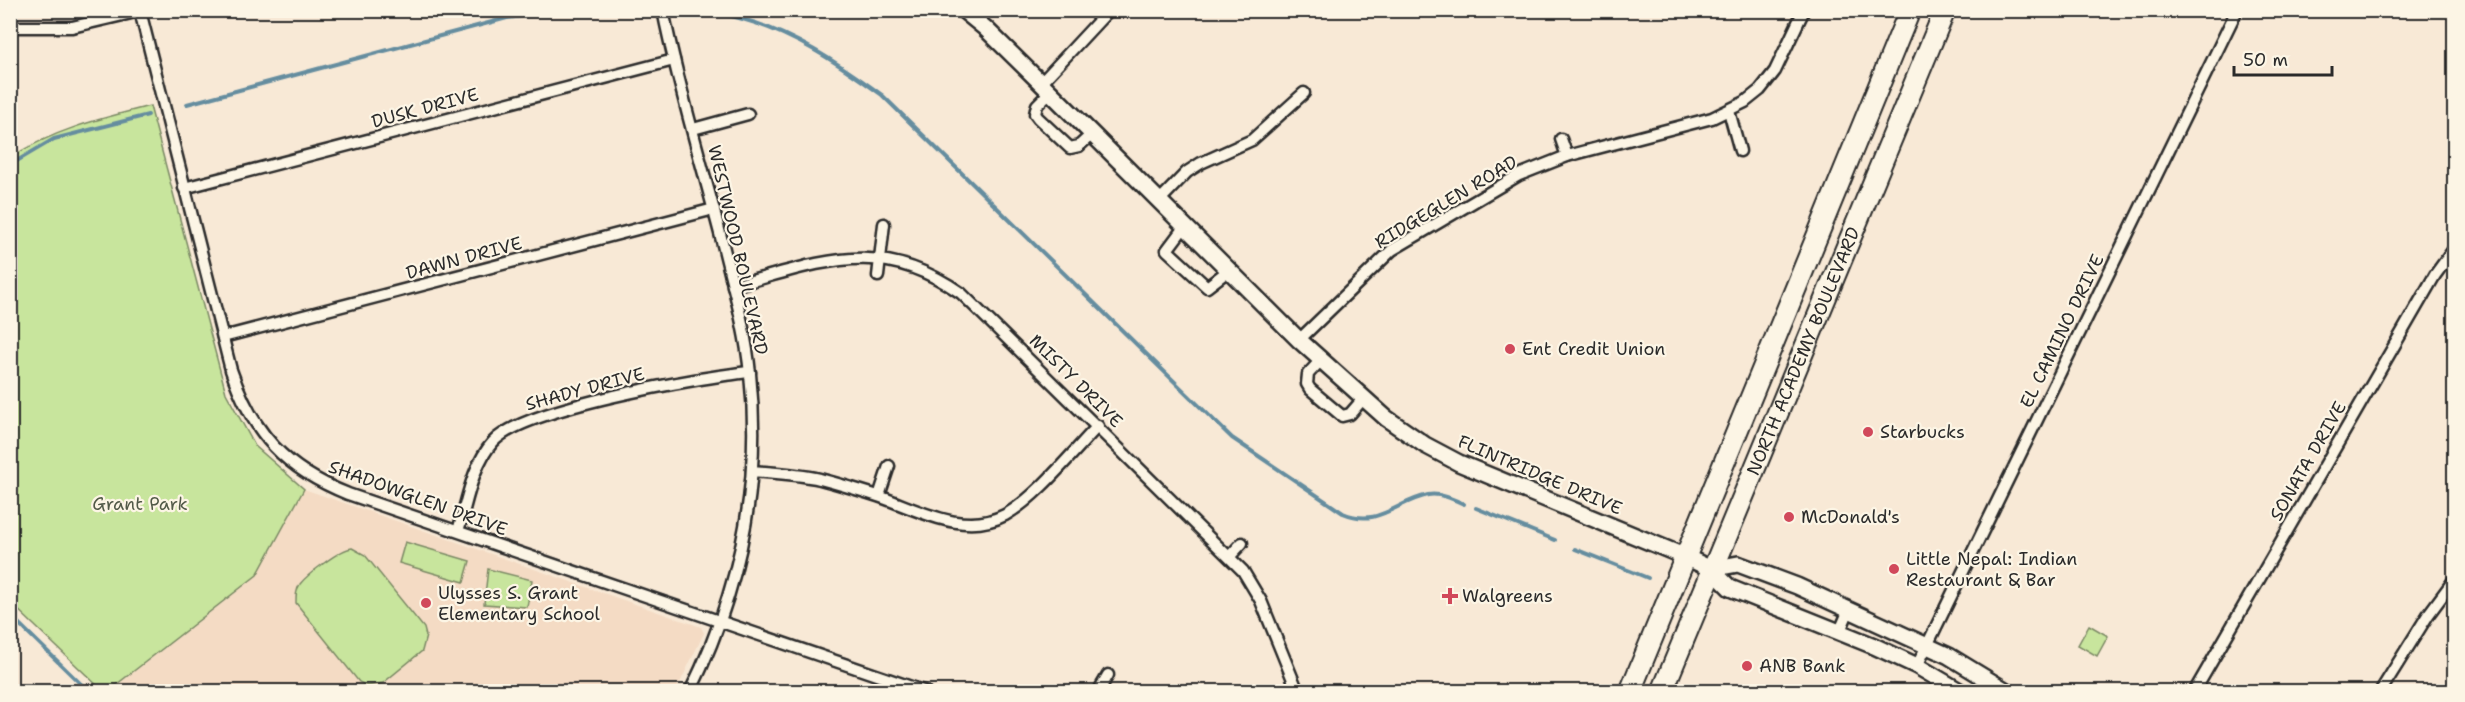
<svg xmlns="http://www.w3.org/2000/svg" width="2465" height="702" font-family="'Shantell Sans',sans-serif">
  <style>
    .built { fill: #f4dbc4 }
    .green { fill: #c8e59d; stroke: #7a8864; stroke-width: 1.5 }
    .lines { fill: none; stroke-linecap: round; stroke-linejoin: round }
    .stream { stroke: #658d9f; stroke-width: 4 }
    .street-casing { stroke: #2b2b2b; stroke-width: 15 }
    .secondary-casing { stroke: #2b2b2b; stroke-width: 20 }
    .highway-casing { stroke: #2b2b2b; stroke-width: 24 }
    .street { stroke: #fcf5e5; stroke-width: 10 }
    .secondary { stroke: #fcf5e5; stroke-width: 15 }
    .highway { stroke: #fcf5e5; stroke-width: 20 }
    .poi-dot { fill: #d1495b; stroke: #fcf5e5; stroke-width: 2 }
    .labels { text-anchor: middle; stroke-width: 4.5; stroke-linejoin: round; paint-order: stroke }
    .street-label { font-size: 18px; fill: #2b2b2b; stroke: #fcf5e5 }
    .poi-label { font-size: 18px; fill: #2b2b2b; stroke: #fcf5e5; text-anchor: start }
    .park-label { font-size: 18px; fill: #525a48; stroke: #fcf5e5 }
  </style>
  <rect width="100%" height="100%" fill="#f8e9d6"/>
  <filter id="ink" filterUnits="userSpaceOnUse"><feTurbulence type="fractalNoise" baseFrequency=".0167" numOctaves="2"/><feDisplacementMap in="SourceGraphic" scale="12" xChannelSelector="R" yChannelSelector="G"/><feConvolveMatrix kernelMatrix="1 2 1 2 8 2 1 2 1" color-interpolation-filters="sRGB"/></filter>
  <g filter="url(#ink)">
    <path class="built" d="M 304,489 L 701,627 L 704,633 L 676,691 L 108,692 L 257,575 Z"/>
    <g class="green">
      <path d="M 150,106 L 226,393 L 255,446 L 304,489 L 257,575 L 108,691 L 103,691 L 11,603 L 11,157 C 56,129 99,119 150,106 Z"/>
      <path d="M 405,542 L 470,561 L 464,582 L 399,563 Z"/>
      <path d="M 352,548 L 365,555 L 424,628 L 426,636 L 422,651 L 383,683 L 367,686 L 359,682 L 296,603 C 296,596 296,590 300,584 C 307,575 340,549 352,548 Z"/>
      <path d="M 488,569 L 532,580 L 527,607 L 484,604 Z"/>
      <path d="M 2089,625 L 2108,636 L 2097,656 L 2078,645 Z"/>
    </g>
    <g class="lines">
      <g class="stream">
        <path d="M 698,10 C 711,13 726,14 739,18 C 792,32 838,63 882,95 L 1232,438 L 1343,513 C 1379,528 1395,502 1428,495 C 1441,493 1453,499 1464,504"/>
        <path d="M 187,104 L 507,18 L 571,10"/>
        <path d="M 10,165 L 54,139 L 148,115"/>
        <path d="M 1476,508 L 1555,540"/>
        <path d="M 1575,549 L 1648,578"/>
        <path d="M 10,615 L 89,692"/>
      </g>
      <defs>
        <g id="street">
          <path d="M 663,10 C 679,91 704,170 724,249 C 734,290 746,331 750,374 C 762,485 739,592 690,692"/>
          <path d="M 10,27 L 72,27 L 140,11 L 231,370 C 253,434 285,469 348,494 L 926,692"/>
          <path d="M 1041,83 L 1109,10"/>
          <path d="M 1050,92 L 1037,105 L 1035,114 L 1038,118 L 1070,148 L 1079,146 L 1092,134"/>
          <path d="M 1729,111 L 1740,151"/>
          <path d="M 693,129 L 748,114"/>
          <path d="M 1561,139 L 1567,156"/>
          <path d="M 184,188 L 674,60"/>
          <path d="M 1160,200 L 1187,172 L 1201,163 L 1252,140 L 1304,93"/>
          <path d="M 1185,226 L 1167,250 L 1207,287 L 1229,270"/>
          <path d="M 878,276 L 884,224"/>
          <path d="M 733,286 C 822,263 878,235 961,293 L 1243,571 L 1261,601 L 1298,692"/>
          <path d="M 223,337 L 714,209"/>
          <path d="M 1299,340 L 1392,250 L 1519,175 L 1567,156 L 1712,118 L 1745,102 L 1760,90 L 1775,71 L 1804,10"/>
          <path d="M 1321,360 L 1308,374 L 1307,384 L 1310,389 L 1342,416 L 1350,414 L 1363,399"/>
          <path d="M 752,471 C 775,473 797,474 820,479 C 839,484 859,490 878,496 C 917,509 963,537 1005,515 C 1036,498 1072,453 1098,426"/>
          <path d="M 879,496 L 889,466"/>
          <path d="M 458,531 C 467,502 472,465 493,442 C 523,408 700,377 750,372"/>
          <path d="M 1230,556 L 1242,543"/>
          <path d="M 1839,633 L 1849,610"/>
          <path d="M 1917,666 L 2237,10"/>
          <path d="M 1098,692 L 1108,675"/>
          <path d="M 2194,692 L 2435,275 L 2454,249"/>
          <path d="M 2380,692 L 2428,615 L 2454,580"/>
        </g>
        <g id="secondary">
          <path d="M 963,10 L 985,28 L 1041,83 L 1299,340 L 1386,418 L 1425,445 L 1459,463 L 1686,557 L 1711,569 L 1730,588 L 1874,646 L 1917,666 L 1961,692"/>
          <path d="M 140,11 L 140,10"/>
          <path d="M 1711,569 L 1738,564 L 1797,586 L 1949,656 L 2008,692"/>
        </g>
        <g id="highway">
          <path d="M 1630,692 L 1910,10"/>
          <path id="s1" d="M 1662,692 L 1945,10"/>
        </g>
      </defs>
      <use href="#street" class="street-casing"/>
      <use href="#secondary" class="secondary-casing"/>
      <use href="#highway" class="highway-casing"/>
      <use href="#street" class="street"/>
      <use href="#secondary" class="secondary"/>
      <use href="#highway" class="highway"/>
    </g>
  </g>
  <g class="poi-dot">
    <circle cx="1510" cy="349" r="6"/>
    <circle cx="1868" cy="432" r="6"/>
    <circle cx="1789" cy="517" r="6"/>
    <circle cx="1894" cy="569" r="6"/>
    <path d="M1447 587h6v6h6v6h-6v6h-6v-6h-6v-6h6z"/>
    <circle cx="426" cy="603" r="6"/>
    <circle cx="1747" cy="666" r="6"/>
  </g>
  <g class="labels">
    <g class="street-label">
      <text transform="translate(425 108) rotate(-15)" y="6">DUSK DRIVE</text>
      <text transform="translate(1446 202) rotate(-31)" y="6">RIDGEGLEN ROAD</text>
      <text transform="translate(738 250) rotate(77)" y="6">WESTWOOD BOULEVARD</text>
      <text transform="translate(464 258) rotate(-15)" y="6">DAWN DRIVE</text>
      <text transform="translate(2062 331) rotate(-64)" y="6">EL CAMINO DRIVE</text>
      <text dy="6" stroke="none"><textPath href="#s1" startOffset="369">NORTH ACADEMY BOULEVARD</textPath></text>
      <text transform="translate(1076 381) rotate(45)" y="6">MISTY DRIVE</text>
      <text transform="translate(585 389) rotate(-15)" y="6">SHADY DRIVE</text>
      <text transform="translate(2308 461) rotate(-60)" y="6">SONATA DRIVE</text>
      <text transform="translate(1540 475) rotate(23)" y="6">FLINTRIDGE DRIVE</text>
      <text transform="translate(418 498) rotate(20)" y="6">SHADOWGLEN DRIVE</text>
    </g>
    <g class="poi-label">
      <text x="1522" y="355">Ent Credit Union</text>
      <text x="1880" y="438">Starbucks</text>
      <text x="1801" y="523">McDonald's</text>
      <text x="1906" y="565">Little Nepal: Indian<tspan x="1906" dy="21">Restaurant &amp; Bar</tspan></text>
      <text x="438" y="599">Ulysses S. Grant<tspan x="438" dy="21">Elementary School</tspan></text>
      <text x="1462" y="602">Walgreens</text>
      <text x="1759" y="672">ANB Bank</text>
    </g>
    <g class="park-label">
      <text x="140" y="510">Grant Park</text>
    </g>
  </g>
  <rect width="2465" height="702" fill="none" stroke="#fcf5e5" stroke-width="36"/>
  <rect x="18" y="18" width="2429" height="666" fill="none" stroke="#2b2b2b" stroke-width="2" filter="url(#ink)"/>
  <path d="M2234 66v9h98v-9" fill="none" stroke="#2b2b2b" stroke-width="3"/>
  <text x="2243" y="66" font-size="18" fill="#2b2b2b" stroke="#fcf5e5" stroke-width="4.5" paint-order="stroke">50 m</text>
</svg>
